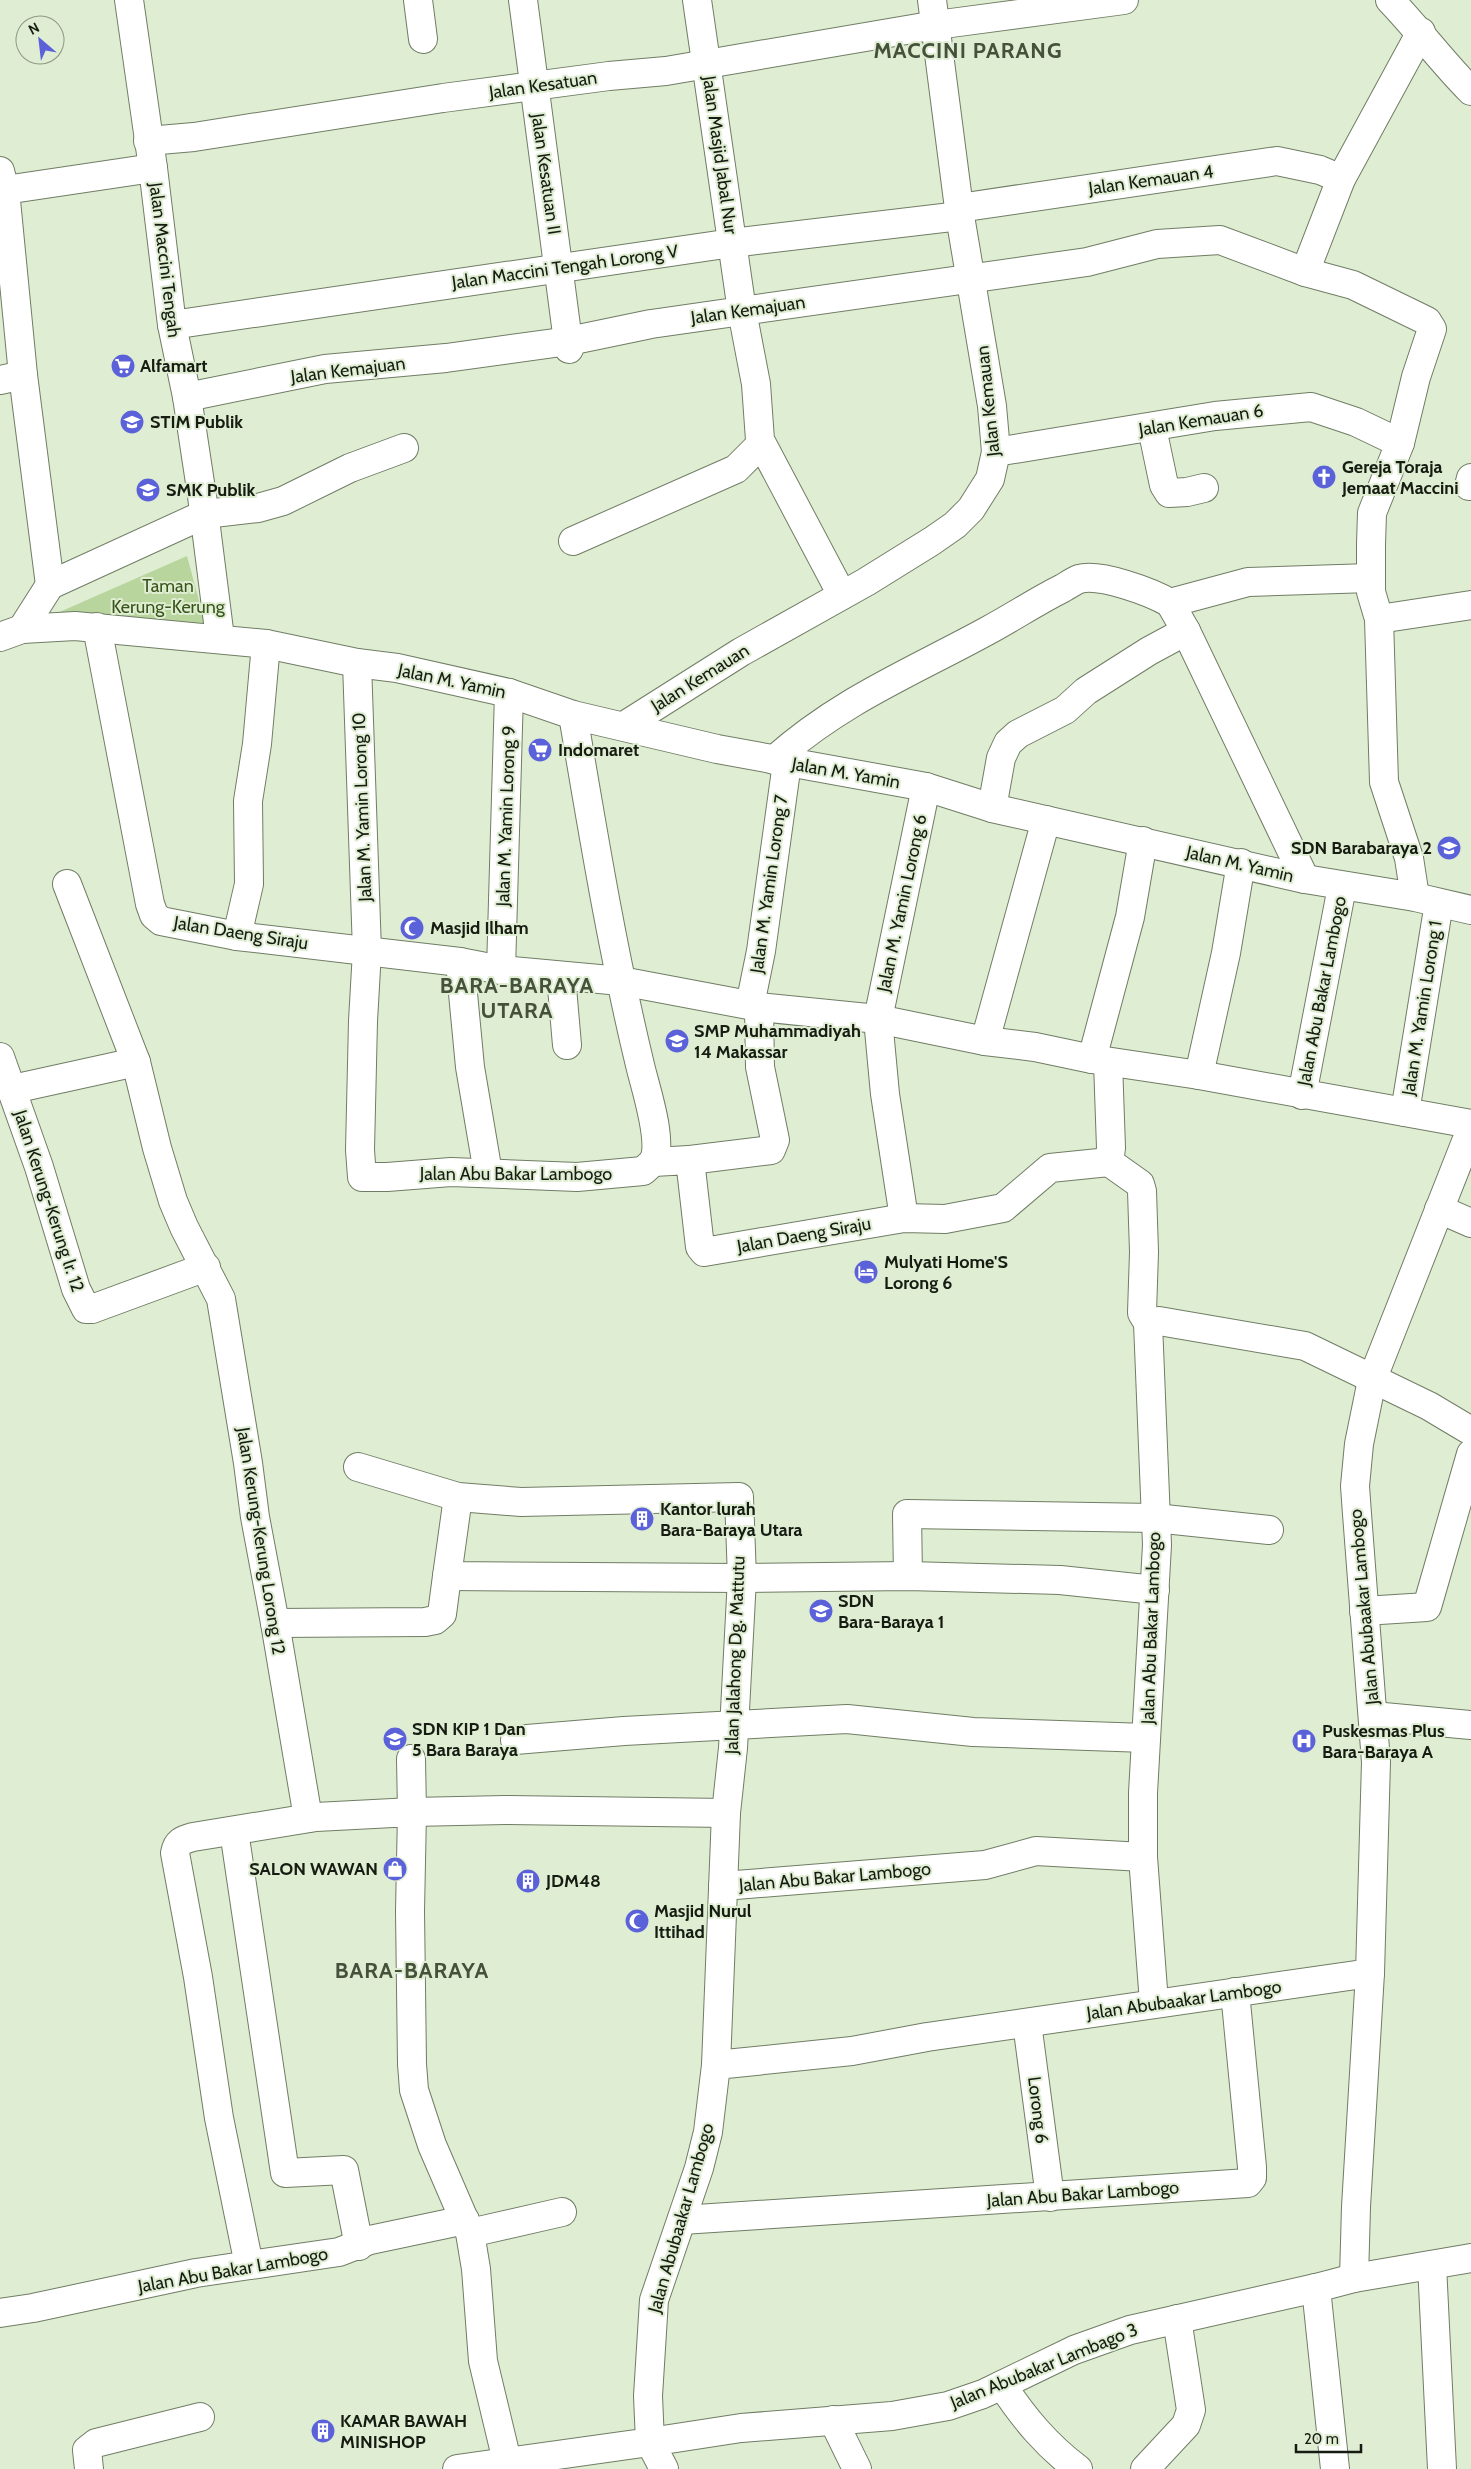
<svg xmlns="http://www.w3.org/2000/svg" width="1471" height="2469" font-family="Cabin,sans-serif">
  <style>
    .green { fill: #b8d59d }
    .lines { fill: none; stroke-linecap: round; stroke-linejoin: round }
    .minor-casing { stroke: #707d65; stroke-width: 30 }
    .minor { stroke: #fff; stroke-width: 28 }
    .labels { text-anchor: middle; stroke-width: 4; stroke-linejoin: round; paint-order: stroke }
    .street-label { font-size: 18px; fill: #171c13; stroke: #dfedd2 }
    .poi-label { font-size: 18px; font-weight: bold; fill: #171c13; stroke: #dfedd2; text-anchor: start }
    .park-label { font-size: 18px; fill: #39541a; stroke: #dfedd2 }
    .district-label { font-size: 22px; font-weight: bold; letter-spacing: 1px; fill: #45513b; stroke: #dfedd2 }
  </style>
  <rect width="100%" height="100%" fill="#dfedd2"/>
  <path class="green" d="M 187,556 L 207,630 L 55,614 Z"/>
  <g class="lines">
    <defs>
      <g id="minor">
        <path d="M 129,0 L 153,168 L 172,325 L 187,397 L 202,496 L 220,638"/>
        <path d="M 418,0 L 423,39"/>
        <path d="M 523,0 L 569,349"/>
        <path d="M 697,0 L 742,311 L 756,384 L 760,440 L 842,595"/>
        <path d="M 1390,0 C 1418,29 1442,62 1471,91"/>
        <path d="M 148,141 L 194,137 L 443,98 L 609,76 L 666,71 L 936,25 L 1124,0"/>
        <path d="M 0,171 L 5,190 L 23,375 L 50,585"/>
        <path d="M 5,190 L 153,168"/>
        <path d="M 959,208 L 1277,161 L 1320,170 L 1341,179"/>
        <path d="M 1305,272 L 1341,179 L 1421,32"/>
        <path d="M 172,325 L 732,243 L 960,216"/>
        <path d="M 0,380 L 23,375"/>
        <path d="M 187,397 L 325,369 L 446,358 L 569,341 L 651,324 L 1087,262 L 1157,244 L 1220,240 L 1305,272 L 1353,285 L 1427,321 L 1432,329 L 1416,377 L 1400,443 L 1372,513 L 1371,544 L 1371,592 L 1379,619 L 1384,782 L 1409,858 L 1415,897"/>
        <path d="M 1152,428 L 1164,485 L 1169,493 L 1187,492 L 1204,488"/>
        <path d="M 996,452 L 1215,416 L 1311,407 L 1356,422 L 1400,443"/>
        <path d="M 1469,486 L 1471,478"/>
        <path d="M 573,541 L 736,469 L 761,444"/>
        <path d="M 1170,603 L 1186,631 L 1305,879"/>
        <path d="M 1379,619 L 1471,605"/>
        <path d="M 97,627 L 150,904 L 154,915 L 161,921 L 237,936 L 460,962 L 501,970 L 621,981 L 759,1007 L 878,1019 L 985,1041 L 1035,1047 L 1092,1059 L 1199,1075 L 1471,1124"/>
        <path d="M 22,629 L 50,585 L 205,514 L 258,508 L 283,501 L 350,468 L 404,448"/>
        <path d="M 0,637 L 22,629 L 75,626 L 266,644 L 357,663 L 397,668 L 509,693 L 573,715 L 717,749 L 926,787 L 992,808 L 1305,879 L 1415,897 L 1471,910"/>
        <path d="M 357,663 L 367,951 L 363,1021 L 360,1150 L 362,1177 L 387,1177 L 451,1172 L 577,1177 L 643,1171 L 653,1162"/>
        <path d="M 573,715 C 593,833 612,949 640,1065 C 645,1087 664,1142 653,1162 L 690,1160 L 700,1247 L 704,1252 L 904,1218 L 945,1219 L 1003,1208 L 1050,1168 L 1109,1162 L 1111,1148 L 1108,1062"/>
        <path d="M 624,726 L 741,652 L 866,582 L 932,541 L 955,525 L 971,509 L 990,479 L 996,452 L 992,406 L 960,216 L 932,0"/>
        <path d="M 774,760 C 840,701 910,673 987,631 C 1013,617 1037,601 1063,588 C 1068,585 1074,581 1079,579 C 1100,573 1151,592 1170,603 L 1248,582 L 1370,578"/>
        <path d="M 992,808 L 1001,758 L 1008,743 L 1018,734 L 1065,710 L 1086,691 L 1149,651 L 1186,631"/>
        <path d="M 67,884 L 136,1062 L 157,1148 L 173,1201 L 184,1227 L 221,1299 L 248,1463 L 255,1517 L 275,1623 L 308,1818"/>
        <path d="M 237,936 L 249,884 L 248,801 L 257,744 L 266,644"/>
        <path d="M 460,962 L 470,1067 L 488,1173"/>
        <path d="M 501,970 L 509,693"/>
        <path d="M 561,976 L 567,1045"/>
        <path d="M 750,1005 L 761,951 L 787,763"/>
        <path d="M 985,1041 L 1046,820"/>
        <path d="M 0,1057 L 39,1167 L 76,1289 L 86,1309 L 92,1309 L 206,1267"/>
        <path d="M 1092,1059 L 1130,917 L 1143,841"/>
        <path d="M 1199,1075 L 1226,953 L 1241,863"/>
        <path d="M 13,1089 L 136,1062"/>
        <path d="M 1302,1095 L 1342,887"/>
        <path d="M 1405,1112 L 1439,903"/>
        <path d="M 690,1160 L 771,1150 L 775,1140 L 760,1067 L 759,1007"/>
        <path d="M 1109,1162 L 1140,1184 L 1142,1191 L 1144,1252 L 1142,1313 L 1148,1323"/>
        <path d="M 1439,1209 L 1471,1223"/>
        <path d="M 904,1218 L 885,1094 L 878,1019 L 926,787"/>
        <path d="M 1148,1323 L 1157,1545 L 1143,1793 L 1143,1857 L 1154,2003"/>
        <path d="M 1148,1323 L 1159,1321 L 1305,1346 L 1429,1406 L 1471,1431"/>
        <path d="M 358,1467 L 458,1497 L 521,1502 L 739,1497 L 742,1578 L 733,1748 L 726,1813 L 716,2065"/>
        <path d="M 458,1497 L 447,1576 L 742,1578 L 908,1576 L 1060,1580 L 1155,1590"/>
        <path d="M 908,1576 L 907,1514 L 1155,1518 L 1269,1530"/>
        <path d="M 1364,1611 L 1427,1607 L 1471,1454"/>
        <path d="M 275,1623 L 425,1622 L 435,1620 L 442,1614 L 447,1576"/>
        <path d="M 1373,1716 L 1471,1725"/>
        <path d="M 515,1740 L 624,1731 L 847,1719 L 973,1732 L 1146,1738"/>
        <path d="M 411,1759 L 412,1812 L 505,1810 L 726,1813"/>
        <path d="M 234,1831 L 285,2173 L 344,2170 L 359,2246"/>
        <path d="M 723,1886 L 985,1865 L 1036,1851 L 1143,1857"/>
        <path d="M 1027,2023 L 1050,2197"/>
        <path d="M 682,2220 L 1248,2183 L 1252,2178 L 1252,2167 L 1235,1992"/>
        <path d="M 470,2233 L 562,2212"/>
        <path d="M 249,2265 L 219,2118 L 198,1977 L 175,1853 C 177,1842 182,1840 193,1837 L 316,1817 L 412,1812 L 410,1911 L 412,2064 L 414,2090 L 432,2145 L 470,2233 L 476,2269 L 483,2361 L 507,2461"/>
        <path d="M 1432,2265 L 1442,2469"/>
        <path d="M 1354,2278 L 1356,2207 L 1370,1973"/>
        <path d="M 1316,2288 L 1335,2469"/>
        <path d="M 0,2313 L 33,2308 L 196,2273 L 339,2252 L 370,2240 L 465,2220"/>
        <path d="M 1002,2385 C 1024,2418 1046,2445 1078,2469"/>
        <path d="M 833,2420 L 857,2469"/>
        <path d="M 89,2469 L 87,2450 L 96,2443 L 200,2417"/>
        <path d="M 457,2469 L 650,2442 L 648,2396 L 654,2300 L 699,2168 L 708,2132 L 716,2065 L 852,2051 L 927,2037 L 1370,1973 L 1376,1762 L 1357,1514 L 1355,1486 L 1359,1444 L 1372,1380 L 1471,1129"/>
        <path d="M 664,2469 L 650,2442 L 741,2428 L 892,2416 L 948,2406 L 983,2394 L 1074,2350 L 1130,2330 L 1316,2288 L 1354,2278 L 1471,2258"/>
        <path d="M 1145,2469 L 1186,2425 L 1191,2410 L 1177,2319"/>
      </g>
    </defs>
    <use href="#minor" class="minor-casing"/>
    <use href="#minor" class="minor"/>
  </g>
  <defs>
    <symbol id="supermarket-disc" viewBox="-11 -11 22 22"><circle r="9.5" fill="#5b62d9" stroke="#dfedd2"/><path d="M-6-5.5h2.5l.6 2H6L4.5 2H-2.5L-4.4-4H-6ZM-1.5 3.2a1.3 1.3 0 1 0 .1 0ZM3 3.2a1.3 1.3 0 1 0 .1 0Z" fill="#fff"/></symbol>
    <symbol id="university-disc" viewBox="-11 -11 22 22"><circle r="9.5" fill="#5b62d9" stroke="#dfedd2"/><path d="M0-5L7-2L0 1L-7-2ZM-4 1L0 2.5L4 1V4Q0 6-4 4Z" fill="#fff"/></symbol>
    <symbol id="church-disc" viewBox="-11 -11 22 22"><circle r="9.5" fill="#5b62d9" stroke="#dfedd2"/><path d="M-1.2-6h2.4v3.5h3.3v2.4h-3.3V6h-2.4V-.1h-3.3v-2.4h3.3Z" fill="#fff"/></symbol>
    <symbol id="school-disc" viewBox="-11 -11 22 22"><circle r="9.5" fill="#5b62d9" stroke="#dfedd2"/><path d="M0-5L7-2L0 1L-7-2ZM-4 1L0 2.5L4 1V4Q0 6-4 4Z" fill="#fff"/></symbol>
    <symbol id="mosque-disc" viewBox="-11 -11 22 22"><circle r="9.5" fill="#5b62d9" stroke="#dfedd2"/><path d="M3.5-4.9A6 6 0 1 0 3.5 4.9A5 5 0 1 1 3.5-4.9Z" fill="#fff"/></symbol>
    <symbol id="hotel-disc" viewBox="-11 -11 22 22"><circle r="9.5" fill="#5b62d9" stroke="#dfedd2"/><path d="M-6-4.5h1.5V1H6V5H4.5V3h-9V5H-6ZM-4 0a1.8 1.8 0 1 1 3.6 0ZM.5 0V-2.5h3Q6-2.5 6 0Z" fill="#fff"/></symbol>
    <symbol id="building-disc" viewBox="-11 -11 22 22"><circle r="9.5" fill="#5b62d9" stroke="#dfedd2"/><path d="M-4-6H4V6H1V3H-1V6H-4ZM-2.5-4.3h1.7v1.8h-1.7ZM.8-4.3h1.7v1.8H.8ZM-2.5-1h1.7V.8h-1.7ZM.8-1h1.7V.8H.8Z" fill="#fff"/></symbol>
    <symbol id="hospital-disc" viewBox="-11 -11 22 22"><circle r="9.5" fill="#5b62d9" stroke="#dfedd2"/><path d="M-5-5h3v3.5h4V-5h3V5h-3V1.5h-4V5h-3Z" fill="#fff"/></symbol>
    <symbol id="shop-disc" viewBox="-11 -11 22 22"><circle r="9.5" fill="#5b62d9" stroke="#dfedd2"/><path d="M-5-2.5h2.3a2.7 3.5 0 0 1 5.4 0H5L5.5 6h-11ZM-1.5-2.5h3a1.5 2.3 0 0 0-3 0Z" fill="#fff"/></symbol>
  </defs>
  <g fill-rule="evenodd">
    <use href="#supermarket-disc" x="109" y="352" width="28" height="28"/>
    <use href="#university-disc" x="118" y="408" width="28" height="28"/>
    <use href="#church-disc" x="1310" y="463" width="28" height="28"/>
    <use href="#school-disc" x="134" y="476" width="28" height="28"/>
    <use href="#supermarket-disc" x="526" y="736" width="28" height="28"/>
    <use href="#school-disc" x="1435" y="834" width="28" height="28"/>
    <use href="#mosque-disc" x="398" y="914" width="28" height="28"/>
    <use href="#school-disc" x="663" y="1027" width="28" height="28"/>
    <use href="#hotel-disc" x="852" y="1258" width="28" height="28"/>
    <use href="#building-disc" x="628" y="1505" width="28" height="28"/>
    <use href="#school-disc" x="807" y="1597" width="28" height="28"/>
    <use href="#school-disc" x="381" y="1725" width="28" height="28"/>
    <use href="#hospital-disc" x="1290" y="1727" width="28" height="28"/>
    <use href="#shop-disc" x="381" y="1855" width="28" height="28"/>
    <use href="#building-disc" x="514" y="1867" width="28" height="28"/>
    <use href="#mosque-disc" x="623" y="1907" width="28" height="28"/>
    <use href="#building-disc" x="309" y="2417" width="28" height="28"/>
  </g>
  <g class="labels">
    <g class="street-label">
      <text transform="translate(543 85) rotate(-8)" y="6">Jalan Kesatuan</text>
      <text transform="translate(720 155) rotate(82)" y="6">Jalan Masjid Jabal Nur</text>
      <text transform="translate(546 174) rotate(82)" y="6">Jalan Kesatuan II</text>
      <text transform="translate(1151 180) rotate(-8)" y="6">Jalan Kemauan 4</text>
      <text transform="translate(165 260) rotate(83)" y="6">Jalan Maccini Tengah</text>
      <text transform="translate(565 267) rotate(-8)" y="6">Jalan Maccini Tengah Lorong V</text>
      <text transform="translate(748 310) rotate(-8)" y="6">Jalan Kemajuan</text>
      <text transform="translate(348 370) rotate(-7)" y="6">Jalan Kemajuan</text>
      <text transform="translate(988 401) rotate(-96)" y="6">Jalan Kemauan</text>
      <text transform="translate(1201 420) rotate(-9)" y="6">Jalan Kemauan 6</text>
      <text transform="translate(700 678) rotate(-32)" y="6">Jalan Kemauan</text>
      <text transform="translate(452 681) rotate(12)" y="6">Jalan M. Yamin</text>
      <text transform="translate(846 773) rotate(10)" y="6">Jalan M. Yamin</text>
      <text transform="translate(362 807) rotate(-92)" y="6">Jalan M. Yamin Lorong 10</text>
      <text transform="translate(506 816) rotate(-88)" y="6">Jalan M. Yamin Lorong 9</text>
      <text transform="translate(1240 864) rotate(13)" y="6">Jalan M. Yamin</text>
      <text transform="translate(769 884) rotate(-82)" y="6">Jalan M. Yamin Lorong 7</text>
      <text transform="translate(902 903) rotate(-78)" y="6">Jalan M. Yamin Lorong 6</text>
      <text transform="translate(241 933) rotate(9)" y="6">Jalan Daeng Siraju</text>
      <text transform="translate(1322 991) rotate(-79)" y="6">Jalan Abu Bakar Lambogo</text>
      <text transform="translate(1422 1008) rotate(-81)" y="6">Jalan M. Yamin Lorong 1</text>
      <text x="516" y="1180">Jalan Abu Bakar Lambogo</text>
      <text transform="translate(49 1201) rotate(72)" y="6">Jalan Kerung-Kerung lr. 12</text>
      <text transform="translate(804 1235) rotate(-10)" y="6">Jalan Daeng Siraju</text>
      <text transform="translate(261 1541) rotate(81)" y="6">Jalan Kerung-Kerung Lorong 12</text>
      <text transform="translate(1364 1607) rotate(-95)" y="6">Jalan Abubaakar Lambogo</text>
      <text transform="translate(1151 1628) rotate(-88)" y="6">Jalan Abu Bakar Lambogo</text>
      <text transform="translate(735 1655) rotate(-88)" y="6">Jalan Jalahong Dg. Mattutu</text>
      <text transform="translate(835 1877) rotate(-5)" y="6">Jalan Abu Bakar Lambogo</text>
      <text transform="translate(1184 2000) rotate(-8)" y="6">Jalan Abubaakar Lambogo</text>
      <text transform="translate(1038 2110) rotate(83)" y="6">Lorong 6</text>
      <text transform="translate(1083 2194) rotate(-4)" y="6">Jalan Abu Bakar Lambogo</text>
      <text transform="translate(681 2218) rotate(-74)" y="6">Jalan Abubaakar Lambogo</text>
      <text transform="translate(233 2270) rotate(-10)" y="6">Jalan Abu Bakar Lambogo</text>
      <text transform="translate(1044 2366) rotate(-22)" y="6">Jalan Abubakar Lambago 3</text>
    </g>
    <g class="poi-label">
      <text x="140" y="372">Alfamart</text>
      <text x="150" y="428">STIM Publik</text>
      <text x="1342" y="473">Gereja Toraja<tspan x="1342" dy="21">Jemaat Maccini</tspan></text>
      <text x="166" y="496">SMK Publik</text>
      <text x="558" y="756">Indomaret</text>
      <text x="1432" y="854" text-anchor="end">SDN Barabaraya 2</text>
      <text x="430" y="934">Masjid Ilham</text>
      <text x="694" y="1037">SMP Muhammadiyah<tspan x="694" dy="21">14 Makassar</tspan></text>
      <text x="884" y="1268">Mulyati Home'S<tspan x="884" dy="21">Lorong 6</tspan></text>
      <text x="660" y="1515">Kantor lurah<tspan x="660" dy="21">Bara-Baraya Utara</tspan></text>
      <text x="838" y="1607">SDN<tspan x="838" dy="21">Bara-Baraya 1</tspan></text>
      <text x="412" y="1735">SDN KIP 1 Dan<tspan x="412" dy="21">5 Bara Baraya</tspan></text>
      <text x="1322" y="1737">Puskesmas Plus<tspan x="1322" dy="21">Bara-Baraya A</tspan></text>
      <text x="378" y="1875" text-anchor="end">SALON WAWAN</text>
      <text x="546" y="1887">JDM48</text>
      <text x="654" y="1917">Masjid Nurul<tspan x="654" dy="21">Ittihad</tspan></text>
      <text x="340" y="2427">KAMAR BAWAH<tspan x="340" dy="21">MINISHOP</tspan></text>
    </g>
    <g class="park-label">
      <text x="168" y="592">Taman<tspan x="168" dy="21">Kerung-Kerung</tspan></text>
    </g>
    <g class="district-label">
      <text x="968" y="58">MACCINI PARANG</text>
      <text x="517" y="993">BARA-BARAYA<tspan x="517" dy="25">UTARA</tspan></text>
      <text x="412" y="1978">BARA-BARAYA</text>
    </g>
  </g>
  <g transform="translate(40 40) rotate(332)"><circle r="24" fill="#dfedd2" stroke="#8f9986"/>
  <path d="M0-4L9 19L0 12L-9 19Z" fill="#5b62d9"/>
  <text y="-8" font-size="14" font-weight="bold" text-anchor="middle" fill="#171c13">N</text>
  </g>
  <path d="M1296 2444v8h65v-8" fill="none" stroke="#171c13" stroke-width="2.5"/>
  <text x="1304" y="2444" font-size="15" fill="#171c13" stroke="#dfedd2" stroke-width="4" paint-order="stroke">20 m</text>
</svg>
